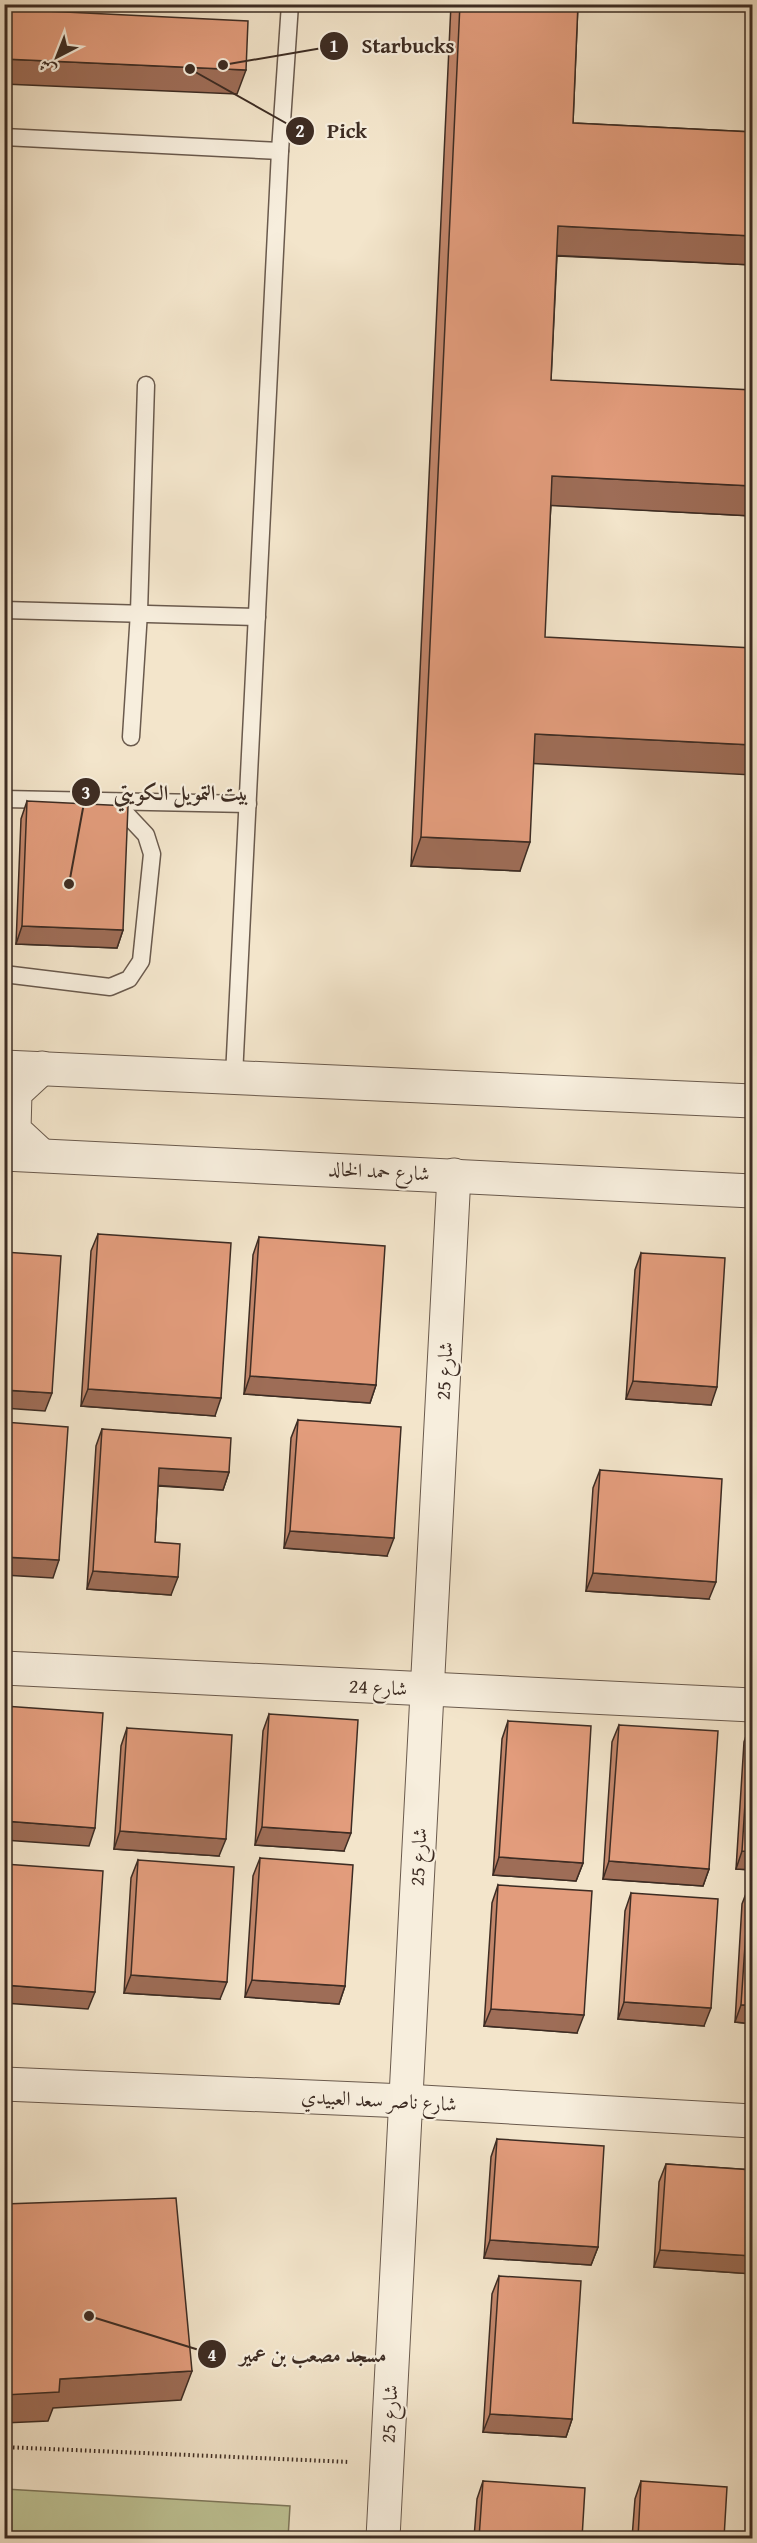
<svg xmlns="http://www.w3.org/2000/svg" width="757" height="2543" font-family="'Gentium Book Plus',Amiri,serif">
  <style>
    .green { fill: #bec395; stroke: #7e785c; stroke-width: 1.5 }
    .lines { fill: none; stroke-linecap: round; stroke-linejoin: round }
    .service-casing { stroke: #6a5a4d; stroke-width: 19 }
    .minor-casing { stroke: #6a5a4d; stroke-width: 35 }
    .tertiary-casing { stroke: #6a5a4d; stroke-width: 35 }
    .path { stroke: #3d2c23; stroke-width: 4; stroke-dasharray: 1.5 3; stroke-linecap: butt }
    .service { stroke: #f7eedd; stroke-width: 16 }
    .minor { stroke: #f7eedd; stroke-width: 33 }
    .tertiary { stroke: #f7eedd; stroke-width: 33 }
    .wall { fill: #c2866b; stroke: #3d2c23; stroke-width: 1.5 }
    .shaded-wall { fill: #9e6d57; stroke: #3d2c23; stroke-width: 1.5 }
    .building { fill: #e29c7c; stroke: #3d2c23; stroke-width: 1.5 }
    .labels { text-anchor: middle; stroke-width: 4.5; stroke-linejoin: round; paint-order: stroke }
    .street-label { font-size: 20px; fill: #3d2c23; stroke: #f7eedd }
    .leader { fill: none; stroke: #3d2c23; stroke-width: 2 }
    .callout-dot { fill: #3d2c23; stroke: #f7eedd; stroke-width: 2 }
    .mark-label { font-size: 18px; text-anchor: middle; font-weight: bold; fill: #fff }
    .callout-label { font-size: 21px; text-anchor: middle; font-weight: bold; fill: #3d2c23; stroke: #f7eedd; stroke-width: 4.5; stroke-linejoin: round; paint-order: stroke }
  </style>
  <rect width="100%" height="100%" fill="#f3e5cb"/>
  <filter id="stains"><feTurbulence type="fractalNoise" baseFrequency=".00333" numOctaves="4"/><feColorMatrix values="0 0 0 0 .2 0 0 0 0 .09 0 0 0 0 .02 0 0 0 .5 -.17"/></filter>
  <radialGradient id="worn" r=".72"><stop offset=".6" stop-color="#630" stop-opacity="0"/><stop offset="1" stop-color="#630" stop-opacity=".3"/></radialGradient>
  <path class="green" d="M 5,2489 L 290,2506 L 288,2538 L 5,2538 Z"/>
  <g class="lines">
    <defs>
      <g id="service">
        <path d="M 4,137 L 280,151"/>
        <path d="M 4,610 L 257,617"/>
        <path d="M 131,737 L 139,612 L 146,385"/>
        <path d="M 4,799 L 248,804"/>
        <path d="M 4,974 L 110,987 L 129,979 L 141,961 L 152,854 L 146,835 L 115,802"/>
        <path d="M 234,1076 L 280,151 L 290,4"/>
      </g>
      <g id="minor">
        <path d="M 4,1668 L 752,1705"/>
        <path d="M 4,2084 L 405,2101 L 752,2121"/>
        <path d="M 383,2538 L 454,1175"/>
      </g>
      <g id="tertiary">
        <path d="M 4,1067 L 752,1101"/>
        <path d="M 4,1154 L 752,1191"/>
        <path d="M 41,1155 L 14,1130 L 15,1093 L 42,1068"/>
      </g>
    </defs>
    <use href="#service" class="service-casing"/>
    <use href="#minor" class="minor-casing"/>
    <use href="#tertiary" class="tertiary-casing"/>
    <path class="path" d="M 4,2447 L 350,2462"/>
    <use href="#service" class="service"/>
    <use href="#minor" class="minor"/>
    <use href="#tertiary" class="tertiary"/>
  </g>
  <g class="wall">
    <path d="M 451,4 L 578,4 L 573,123 L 753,132 L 753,265 L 557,256 L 551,380 L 753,516 L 551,505 L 533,763 L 520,871 L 411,866 Z"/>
    <path d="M 27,801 L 123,930 L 117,948 L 16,944 L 21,819 Z"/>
    <path d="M 98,1234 L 215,1416 L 81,1406 L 91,1251 Z"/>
    <path d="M 259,1237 L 376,1385 L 370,1403 L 244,1394 L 253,1255 Z"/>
    <path d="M 641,1253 L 711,1405 L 626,1399 L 635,1270 Z"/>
    <path d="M 753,1368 L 753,1434 L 748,1433 Z"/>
    <path d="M 298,1420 L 387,1556 L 284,1548 L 291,1438 Z"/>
    <path d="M 102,1429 L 229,1472 L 223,1490 L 158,1486 L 155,1542 L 171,1595 L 87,1589 L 96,1446 Z"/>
    <path d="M 600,1470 L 709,1599 L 586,1591 L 593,1488 Z"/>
    <path d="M 753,1516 L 753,1624 L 746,1624 Z"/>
    <path d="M 269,1714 L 344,1851 L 255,1845 L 263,1731 Z"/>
    <path d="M 508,1721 L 583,1863 L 576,1881 L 493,1875 L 502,1739 Z"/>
    <path d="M 750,1724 L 753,1870 L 736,1869 L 744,1742 Z"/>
    <path d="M 619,1725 L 709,1869 L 703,1886 L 603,1879 L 612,1742 Z"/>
    <path d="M 127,1728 L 219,1856 L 114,1849 L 121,1746 Z"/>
    <path d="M 260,1858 L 345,1986 L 339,2004 L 245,1997 L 253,1876 Z"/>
    <path d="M 138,1860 L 220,1999 L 124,1993 L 131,1878 Z"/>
    <path d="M 498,1885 L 577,2033 L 484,2026 L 492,1903 Z"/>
    <path d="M 749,1886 L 753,1887 L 753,2024 L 735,2022 L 742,1904 Z"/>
    <path d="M 631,1893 L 704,2026 L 618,2019 L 625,1911 Z"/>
    <path d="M 497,2139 L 598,2247 L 591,2265 L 484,2258 L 491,2157 Z"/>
    <path d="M 666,2164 L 753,2170 L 753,2274 L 654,2267 L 659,2182 Z"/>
    <path d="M 499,2276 L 572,2419 L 566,2437 L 483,2432 L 492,2294 Z"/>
    <path d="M 483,2481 L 582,2538 L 474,2538 L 477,2499 Z"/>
    <path d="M 641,2481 L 724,2538 L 632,2538 L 635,2499 Z"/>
  </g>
  <g class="shaded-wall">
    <path d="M 4,59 L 246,70 L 237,94 L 4,84 Z"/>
    <path d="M 558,226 L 753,236 L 753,265 L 548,255 Z"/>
    <path d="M 552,476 L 753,486 L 753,516 L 542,505 Z"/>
    <path d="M 535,734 L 753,745 L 753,775 L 524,763 Z"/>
    <path d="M 421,837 L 530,842 L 520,871 L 411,866 Z"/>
    <path d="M 22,926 L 123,930 L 117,948 L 16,944 Z"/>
    <path d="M 250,1376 L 376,1385 L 370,1403 L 244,1394 Z"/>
    <path d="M 633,1381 L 717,1387 L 711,1405 L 626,1399 Z"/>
    <path d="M 88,1389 L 221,1398 L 215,1416 L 81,1406 Z"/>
    <path d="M 4,1390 L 52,1393 L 45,1411 L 4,1408 Z"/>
    <path d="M 753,1422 L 753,1434 L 748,1433 Z"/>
    <path d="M 159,1468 L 229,1472 L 223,1490 L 153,1485 Z"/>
    <path d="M 290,1531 L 394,1538 L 387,1556 L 284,1548 Z"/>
    <path d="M 4,1557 L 59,1560 L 53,1578 L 4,1575 Z"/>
    <path d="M 93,1571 L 178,1577 L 171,1595 L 87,1589 Z"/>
    <path d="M 593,1573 L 716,1582 L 709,1599 L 586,1591 Z"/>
    <path d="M 752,1606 L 753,1624 L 746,1624 Z"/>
    <path d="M 4,1821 L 95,1828 L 89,1846 L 4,1840 Z"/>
    <path d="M 262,1827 L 351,1833 L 344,1851 L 255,1845 Z"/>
    <path d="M 120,1831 L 226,1839 L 219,1856 L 114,1849 Z"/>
    <path d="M 742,1851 L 753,1852 L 753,1870 L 736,1869 Z"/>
    <path d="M 499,1857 L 583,1863 L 576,1881 L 493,1875 Z"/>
    <path d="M 609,1861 L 709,1869 L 703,1886 L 603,1879 Z"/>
    <path d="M 131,1975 L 227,1982 L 220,1999 L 124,1993 Z"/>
    <path d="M 252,1980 L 345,1986 L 339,2004 L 245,1997 Z"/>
    <path d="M 4,1985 L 95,1992 L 88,2009 L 4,2003 Z"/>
    <path d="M 624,2002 L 711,2008 L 704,2026 L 618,2019 Z"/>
    <path d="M 741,2005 L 753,2005 L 753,2024 L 735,2022 Z"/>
    <path d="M 491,2009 L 584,2015 L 577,2033 L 484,2026 Z"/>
    <path d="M 490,2240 L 598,2247 L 591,2265 L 484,2258 Z"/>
    <path d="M 660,2250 L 753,2256 L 753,2274 L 654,2267 Z"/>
    <path d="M 192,2371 L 181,2400 L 53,2408 L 48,2421 L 4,2423 L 4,2395 L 60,2379 Z"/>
    <path d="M 490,2414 L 572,2419 L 566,2437 L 483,2432 Z"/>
  </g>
  <g class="building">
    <path d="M 460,4 L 578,4 L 573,123 L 753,132 L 753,236 L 558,226 L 551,380 L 753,390 L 753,486 L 552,476 L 545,637 L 753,648 L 753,745 L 535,734 L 530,842 L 421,837 Z"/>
    <path d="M 4,9 L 248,21 L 246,70 L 4,59 Z"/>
    <path d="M 27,801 L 128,806 L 123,930 L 22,926 Z"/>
    <path d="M 98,1234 L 231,1243 L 221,1398 L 88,1389 Z"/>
    <path d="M 259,1237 L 385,1246 L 376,1385 L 250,1376 Z"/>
    <path d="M 4,1252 L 61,1256 L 52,1393 L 4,1390 Z"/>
    <path d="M 641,1253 L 725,1258 L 717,1387 L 633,1381 Z"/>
    <path d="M 298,1420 L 401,1427 L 394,1538 L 290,1531 Z"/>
    <path d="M 4,1422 L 68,1427 L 59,1560 L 4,1557 Z"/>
    <path d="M 102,1429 L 231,1438 L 229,1472 L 159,1468 L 155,1542 L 180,1544 L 178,1577 L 93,1571 Z"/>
    <path d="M 600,1470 L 722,1479 L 716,1582 L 593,1573 Z"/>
    <path d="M 4,1706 L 103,1713 L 95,1828 L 4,1821 Z"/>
    <path d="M 269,1714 L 358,1720 L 351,1833 L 262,1827 Z"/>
    <path d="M 508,1721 L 591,1726 L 583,1863 L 499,1857 Z"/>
    <path d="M 750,1724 L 753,1724 L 753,1852 L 742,1851 Z"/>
    <path d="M 619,1725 L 718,1731 L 709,1869 L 609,1861 Z"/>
    <path d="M 127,1728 L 232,1735 L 226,1839 L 120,1831 Z"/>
    <path d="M 260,1858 L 353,1865 L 345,1986 L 252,1980 Z"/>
    <path d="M 138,1860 L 234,1867 L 227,1982 L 131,1975 Z"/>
    <path d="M 4,1864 L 103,1871 L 95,1992 L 4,1985 Z"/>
    <path d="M 498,1885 L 592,1891 L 584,2015 L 491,2009 Z"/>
    <path d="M 749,1886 L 753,1887 L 753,2005 L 741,2005 Z"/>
    <path d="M 631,1893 L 718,1899 L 711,2008 L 624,2002 Z"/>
    <path d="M 497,2139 L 604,2146 L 598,2247 L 490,2240 Z"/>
    <path d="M 666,2164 L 753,2170 L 753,2256 L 660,2250 Z"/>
    <path d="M 176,2198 L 192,2371 L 60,2379 L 59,2392 L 4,2395 L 4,2204 Z"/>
    <path d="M 499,2276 L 581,2281 L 572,2419 L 490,2414 Z"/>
    <path d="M 483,2481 L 585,2488 L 582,2538 L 479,2538 Z"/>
    <path d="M 641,2481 L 727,2487 L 724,2538 L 638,2538 Z"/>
  </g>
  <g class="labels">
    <g class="street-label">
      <text transform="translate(379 1171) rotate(3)" y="7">شارع حمد الخالد</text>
      <text transform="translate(444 1371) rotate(-87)" y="7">شارع 25</text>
      <text transform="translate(378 1687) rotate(3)" y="7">شارع 24</text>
      <text transform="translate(418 1857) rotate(-87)" y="7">شارع 25</text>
      <text transform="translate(379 2100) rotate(3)" y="7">شارع ناصر سعد العبيدي</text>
      <text transform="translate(389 2414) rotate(-87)" y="7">شارع 25</text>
    </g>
  </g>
  <path class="leader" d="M223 65L334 46M190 69L300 131M69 884L86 792M89 2316L212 2354"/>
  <g class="callout-dot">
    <circle cx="223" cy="65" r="6"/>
    <circle cx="190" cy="69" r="6"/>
    <circle cx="69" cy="884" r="6"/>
    <circle cx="89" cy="2316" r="6"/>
    <circle cx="334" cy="46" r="15"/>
    <circle cx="300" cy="131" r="15"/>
    <circle cx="86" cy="792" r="15"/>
    <circle cx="212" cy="2354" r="15"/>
  </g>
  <g class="mark-label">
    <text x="334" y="52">1</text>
    <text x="300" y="137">2</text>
    <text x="86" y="799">3</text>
    <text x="212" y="2361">4</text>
  </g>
  <g class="callout-label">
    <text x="408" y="53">Starbucks</text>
    <text x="347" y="138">Pick</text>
    <text x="181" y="800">بيت التمويل الكويتي</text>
    <text x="313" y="2362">مسجد مصعب بن عمير</text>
  </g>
  <rect width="757" height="2543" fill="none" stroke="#f3e5cb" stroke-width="24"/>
  <rect x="6" y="6" width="745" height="2531" fill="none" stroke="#3d2c23" stroke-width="3"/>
  <rect x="12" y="12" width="733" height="2519" fill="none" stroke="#3d2c23" stroke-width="1.5"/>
  <g transform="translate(57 57) rotate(222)" stroke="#f7eedd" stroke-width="4.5" paint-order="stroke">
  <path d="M0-4.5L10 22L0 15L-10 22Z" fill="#3d2c23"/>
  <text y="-9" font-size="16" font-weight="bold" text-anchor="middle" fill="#3d2c23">ش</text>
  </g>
  <rect width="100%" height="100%" filter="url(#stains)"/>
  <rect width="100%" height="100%" fill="url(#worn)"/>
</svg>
